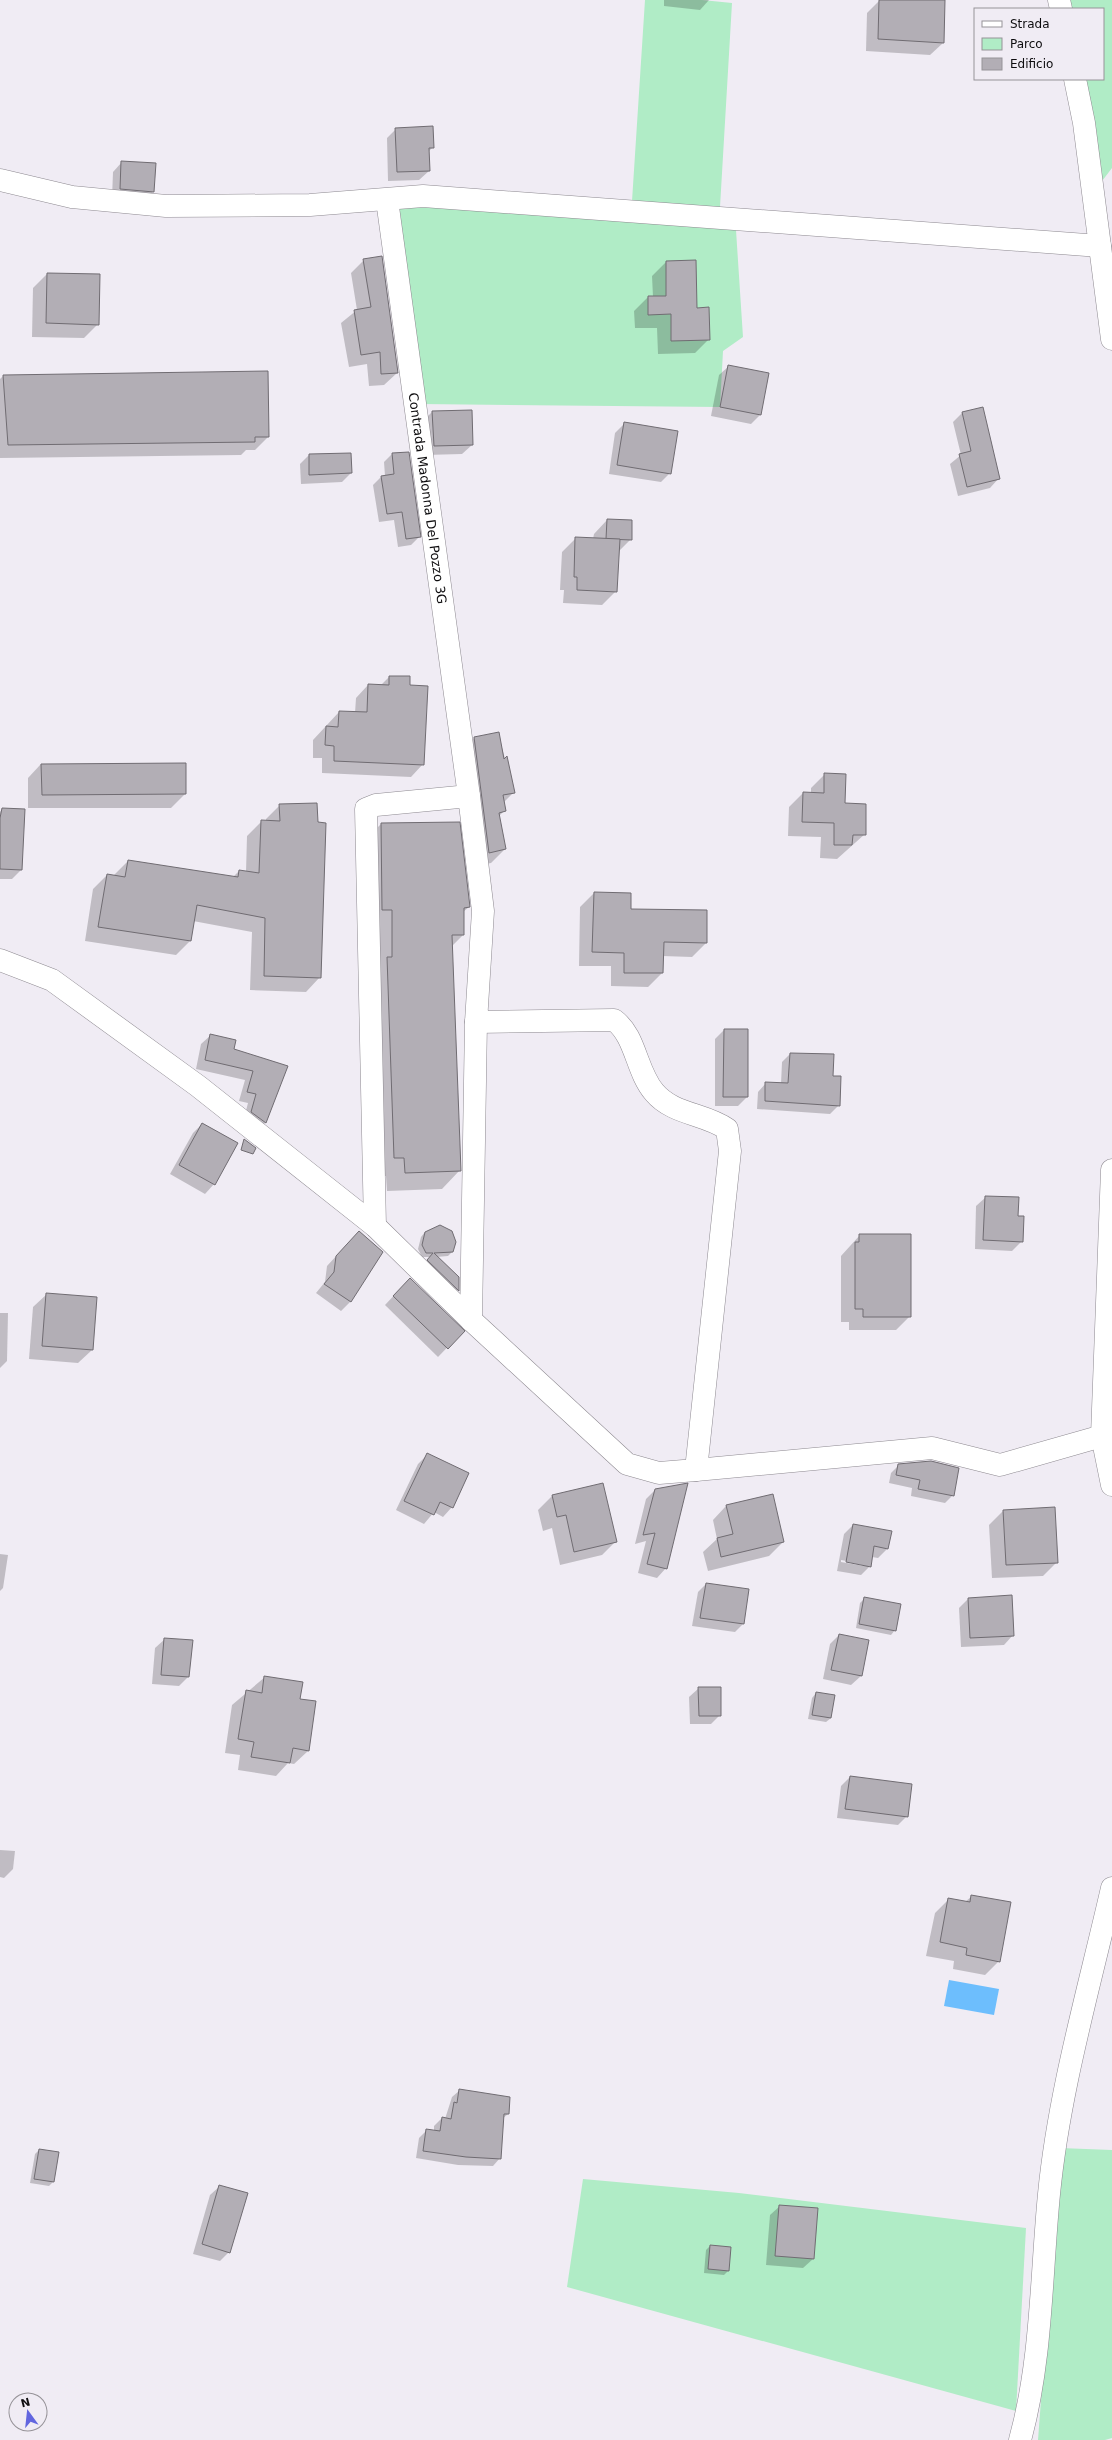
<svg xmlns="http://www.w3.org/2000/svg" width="1112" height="2440" font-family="'DejaVu Sans',sans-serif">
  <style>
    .green { fill: #b0ecc6 }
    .water { fill: #6dbefd }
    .shadow { fill: #0003; fill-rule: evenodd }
    .building { fill: #b2aeb5; stroke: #706c72 }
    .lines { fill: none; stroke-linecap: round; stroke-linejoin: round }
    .minor-casing { stroke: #8d8990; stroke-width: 23 }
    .minor { stroke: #fff; stroke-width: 22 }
    .labels { text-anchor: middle; stroke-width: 3; stroke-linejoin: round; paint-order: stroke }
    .street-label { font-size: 13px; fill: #0e0d0f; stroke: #f0ecf4 }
  </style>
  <rect width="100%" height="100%" fill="#f0ecf4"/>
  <g class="green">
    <path d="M 645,0 L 702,0 L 732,3 L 720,207 L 736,230 L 743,337 L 723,351 L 720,407 L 420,404 L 399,206 L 632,201 Z"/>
    <path d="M 1054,0 L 1112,0 L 1112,168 L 1099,185 L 1073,79 L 1103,79 L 1103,9 L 1056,9 Z"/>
    <path d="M 1060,2148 L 1112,2150 L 1112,2438 L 1105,2440 L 1038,2440 Z"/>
    <path d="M 583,2179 L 739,2193 L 1026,2228 L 1016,2411 L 567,2287 Z"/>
  </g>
  <path class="water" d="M 949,1980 L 999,1989 L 994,2015 L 944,2006 Z"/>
  <g class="shadow">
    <path d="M 664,0 L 709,0 L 700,10 L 664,6 Z"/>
    <path d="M 880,0 L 944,0 L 943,43 L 930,55 L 866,51 L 867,13 Z"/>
    <path d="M 396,129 L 433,147 L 428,152 L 429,171 L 419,180 L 388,181 L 387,138 Z"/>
    <path d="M 122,162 L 153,192 L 144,201 L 112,198 L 113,172 Z"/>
    <path d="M 364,260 L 397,373 L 384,385 L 369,386 L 367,364 L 349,367 L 341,323 L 357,310 L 351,273 Z"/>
    <path d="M 695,261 L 696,309 L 709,339 L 695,353 L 658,354 L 657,328 L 635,328 L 634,311 L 648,297 L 653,297 L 652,276 L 666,262 Z"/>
    <path d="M 47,274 L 98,324 L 84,338 L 32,337 L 33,288 Z"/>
    <path d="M 729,366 L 760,415 L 751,424 L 711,416 L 719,375 Z"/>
    <path d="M 3,376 L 268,437 L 255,450 L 246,450 L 241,455 L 0,458 L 0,379 Z"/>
    <path d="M 982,409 L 999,478 L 990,488 L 958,496 L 950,464 L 961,455 L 953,422 L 962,413 Z"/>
    <path d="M 432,412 L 472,445 L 462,454 L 425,455 L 423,421 Z"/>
    <path d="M 625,423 L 670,473 L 661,482 L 609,474 L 615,433 Z"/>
    <path d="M 392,454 L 420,536 L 411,545 L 398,547 L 394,520 L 379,522 L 373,485 L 381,477 L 385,476 L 384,462 Z"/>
    <path d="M 309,455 L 351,473 L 342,482 L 301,484 L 300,464 Z"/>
    <path d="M 607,520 L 631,539 L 618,552 L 616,591 L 602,605 L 563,603 L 564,590 L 560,590 L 562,552 L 576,538 L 593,539 L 594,534 Z"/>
    <path d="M 389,677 L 409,686 L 423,764 L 411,777 L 322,773 L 322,758 L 313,758 L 313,740 L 339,712 L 355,713 L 356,698 L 368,685 L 380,686 Z"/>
    <path d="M 498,733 L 514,792 L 503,803 L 505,810 L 498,817 L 505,849 L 491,863 L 475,866 L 460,752 L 474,738 Z"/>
    <path d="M 41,764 L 185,794 L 171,808 L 28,808 L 28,778 Z"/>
    <path d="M 825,774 L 865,834 L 837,859 L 820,858 L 821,837 L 788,836 L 789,807 L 803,793 L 811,793 L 811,788 Z"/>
    <path d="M 280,805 L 317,823 L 320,977 L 306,992 L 250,990 L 252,932 L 193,921 L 190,941 L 176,955 L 85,941 L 93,889 L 107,875 L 114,875 L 128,861 L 233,877 L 239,871 L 246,872 L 247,836 L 262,821 L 266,822 L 266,819 Z"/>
    <path d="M 2,809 L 24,810 L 21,870 L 12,879 L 0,879 L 0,812 Z"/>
    <path d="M 381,824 L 469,907 L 463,912 L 463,935 L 451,947 L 460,1170 L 442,1189 L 387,1191 L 386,1176 L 377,1176 L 363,842 Z"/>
    <path d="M 594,893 L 630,910 L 706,943 L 692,957 L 662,956 L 662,973 L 648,987 L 611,986 L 611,966 L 579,966 L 580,907 Z"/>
    <path d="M 724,1030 L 747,1097 L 738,1106 L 715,1106 L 715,1039 Z"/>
    <path d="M 211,1035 L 233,1050 L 287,1066 L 265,1123 L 256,1132 L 243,1122 L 248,1103 L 239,1101 L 245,1080 L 196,1069 L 201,1044 Z"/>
    <path d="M 790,1054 L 832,1077 L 839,1105 L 830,1114 L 757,1109 L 758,1092 L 766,1083 L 781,1084 L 782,1062 Z"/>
    <path d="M 202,1124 L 237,1144 L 214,1184 L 205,1194 L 170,1174 L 193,1133 Z"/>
    <path d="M 986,1197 L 1017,1217 L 1022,1241 L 1012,1251 L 975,1249 L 976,1206 Z"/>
    <path d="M 425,1232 L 452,1252 L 448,1256 L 436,1257 L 458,1278 L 458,1290 L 454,1294 L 424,1265 L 431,1257 L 422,1257 L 418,1249 L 421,1237 Z"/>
    <path d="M 860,1235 L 910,1316 L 896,1330 L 849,1330 L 849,1322 L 841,1322 L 841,1256 Z"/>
    <path d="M 350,1241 L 382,1252 L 350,1302 L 341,1311 L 316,1293 L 325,1282 L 327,1266 Z"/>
    <path d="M 401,1288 L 463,1331 L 438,1357 L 385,1305 Z"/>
    <path d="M 47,1294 L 92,1350 L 78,1363 L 29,1359 L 33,1307 Z"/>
    <path d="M 0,1313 L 8,1313 L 7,1361 L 0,1368 Z"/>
    <path d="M 427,1455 L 452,1507 L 443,1517 L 434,1512 L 424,1524 L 396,1510 L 418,1464 Z"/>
    <path d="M 899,1465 L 953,1495 L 945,1503 L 911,1496 L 912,1488 L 889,1483 L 891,1473 Z"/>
    <path d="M 602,1485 L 616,1541 L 602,1555 L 560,1565 L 552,1528 L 543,1531 L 538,1510 L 552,1496 Z"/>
    <path d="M 655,1490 L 666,1568 L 657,1578 L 638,1573 L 646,1541 L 635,1544 L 646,1499 Z"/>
    <path d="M 726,1506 L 783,1542 L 769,1556 L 708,1571 L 703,1552 L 717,1539 L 713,1520 Z"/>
    <path d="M 1003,1511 L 1057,1562 L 1043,1576 L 992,1578 L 989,1525 Z"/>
    <path d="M 853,1525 L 887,1549 L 878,1558 L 872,1557 L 870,1566 L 861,1575 L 837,1571 L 844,1534 ZM 841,1560 L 864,1564 L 864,1566 L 841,1562 Z"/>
    <path d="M 0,1554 L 8,1555 L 3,1588 L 0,1591 Z"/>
    <path d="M 706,1584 L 743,1624 L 735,1632 L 692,1626 L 698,1592 Z"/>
    <path d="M 865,1598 L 895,1630 L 891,1635 L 856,1628 L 860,1603 Z"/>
    <path d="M 968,1599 L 1013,1635 L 1004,1645 L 961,1647 L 959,1608 Z"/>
    <path d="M 839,1635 L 868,1641 L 861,1676 L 851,1685 L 823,1679 L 830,1644 Z"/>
    <path d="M 165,1639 L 188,1677 L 179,1686 L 152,1684 L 155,1648 Z"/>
    <path d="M 265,1677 L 299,1700 L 308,1751 L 294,1764 L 288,1763 L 276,1776 L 238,1770 L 240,1755 L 225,1753 L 232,1705 Z"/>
    <path d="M 699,1688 L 720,1715 L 711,1724 L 690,1724 L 689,1697 Z"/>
    <path d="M 816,1693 L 831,1718 L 826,1722 L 808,1719 L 812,1698 Z"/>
    <path d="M 850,1777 L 907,1816 L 898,1825 L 837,1818 L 841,1786 Z"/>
    <path d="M 0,1850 L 15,1851 L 13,1869 L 4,1878 L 0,1877 Z"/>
    <path d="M 972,1896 L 999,1961 L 985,1975 L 953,1969 L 954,1961 L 926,1956 L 935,1913 L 948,1900 L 965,1902 Z"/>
    <path d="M 460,2090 L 508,2114 L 502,2119 L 500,2158 L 493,2166 L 458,2165 L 416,2158 L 419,2138 L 427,2130 L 434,2132 L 434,2126 L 442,2118 L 445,2119 L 452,2097 Z"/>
    <path d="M 39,2150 L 53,2182 L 49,2186 L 30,2183 L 35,2154 Z"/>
    <path d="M 220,2186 L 229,2252 L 220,2261 L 193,2254 L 210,2195 Z"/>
    <path d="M 780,2206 L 813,2259 L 803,2268 L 766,2265 L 770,2215 Z"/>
    <path d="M 710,2246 L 728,2271 L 724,2275 L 704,2273 L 706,2250 Z"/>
  </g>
  <g class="building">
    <path d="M 879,0 L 945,0 L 944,43 L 878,39 Z"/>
    <path d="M 433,126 L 434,148 L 429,148 L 430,171 L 397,172 L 395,128 Z"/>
    <path d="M 121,161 L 156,163 L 154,192 L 120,189 Z"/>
    <path d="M 382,256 L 398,373 L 381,374 L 380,352 L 361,355 L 354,310 L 371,307 L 363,259 Z"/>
    <path d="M 696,260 L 697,308 L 709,307 L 710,340 L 671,341 L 671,314 L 648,315 L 648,296 L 666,296 L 666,261 Z"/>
    <path d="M 47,273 L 100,274 L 99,325 L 46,323 Z"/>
    <path d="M 728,365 L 769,373 L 761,415 L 720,407 Z"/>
    <path d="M 268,371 L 269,437 L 255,437 L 255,442 L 8,445 L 3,375 Z"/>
    <path d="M 983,407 L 1000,479 L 967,487 L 959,454 L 971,451 L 962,412 Z"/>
    <path d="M 472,410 L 473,445 L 434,446 L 432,411 Z"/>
    <path d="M 624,422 L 678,431 L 671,474 L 617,465 Z"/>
    <path d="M 409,452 L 421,537 L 406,539 L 402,512 L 387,514 L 381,476 L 394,474 L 392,453 Z"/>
    <path d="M 351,453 L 352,473 L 309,475 L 309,454 Z"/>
    <path d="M 607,519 L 632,520 L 632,540 L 606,539 Z"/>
    <path d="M 575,537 L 620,539 L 617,592 L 577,590 L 577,577 L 574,577 Z"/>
    <path d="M 389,676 L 410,676 L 410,685 L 428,686 L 424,765 L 334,761 L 334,746 L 325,745 L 326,726 L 338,727 L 339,711 L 367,712 L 368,684 L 389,685 Z"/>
    <path d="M 499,732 L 504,759 L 507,756 L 515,793 L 503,795 L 506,811 L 499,813 L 506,849 L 489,853 L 474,737 Z"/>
    <path d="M 186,763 L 186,794 L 42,795 L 41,764 Z"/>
    <path d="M 824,773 L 846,774 L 845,803 L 866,804 L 866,835 L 853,835 L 852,845 L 834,845 L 834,823 L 802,822 L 803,792 L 824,793 Z"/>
    <path d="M 317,803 L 318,822 L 326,823 L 321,978 L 264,976 L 265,918 L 197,905 L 191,941 L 98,927 L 107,874 L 125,877 L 128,860 L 238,877 L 239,870 L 259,873 L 261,820 L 280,821 L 279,804 Z"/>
    <path d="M 2,808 L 25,809 L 22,870 L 0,869 L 0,818 Z"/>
    <path d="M 460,822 L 470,907 L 464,908 L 464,935 L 452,935 L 461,1171 L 405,1173 L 404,1158 L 394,1158 L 387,957 L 392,957 L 392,910 L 382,910 L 381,823 Z"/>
    <path d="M 594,892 L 631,893 L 631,909 L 707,910 L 707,943 L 664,942 L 663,973 L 624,973 L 624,953 L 592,952 Z"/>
    <path d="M 724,1029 L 748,1029 L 748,1097 L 723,1097 Z"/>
    <path d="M 210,1034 L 236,1040 L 234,1049 L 288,1066 L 266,1123 L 251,1112 L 256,1094 L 247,1092 L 253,1071 L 205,1060 Z"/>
    <path d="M 790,1053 L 834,1054 L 833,1076 L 841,1076 L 840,1106 L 765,1101 L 765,1082 L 788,1083 Z"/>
    <path d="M 202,1123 L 238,1143 L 215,1185 L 179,1165 Z"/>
    <path d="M 244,1139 L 256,1148 L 253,1154 L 241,1150 Z"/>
    <path d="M 985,1196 L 1019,1197 L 1018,1216 L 1024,1216 L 1023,1242 L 983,1240 Z"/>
    <path d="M 440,1225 L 452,1231 L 456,1242 L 453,1252 L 434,1253 L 459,1277 L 459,1291 L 427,1260 L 433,1253 L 426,1253 L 422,1245 L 425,1232 Z"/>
    <path d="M 359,1231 L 383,1252 L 351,1302 L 324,1284 L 334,1272 L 336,1256 Z"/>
    <path d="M 859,1234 L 911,1234 L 911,1317 L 863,1317 L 863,1309 L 855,1309 L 855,1242 L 859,1242 Z"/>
    <path d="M 410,1278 L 465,1331 L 448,1349 L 393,1296 Z"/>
    <path d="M 46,1293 L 97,1297 L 93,1350 L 42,1346 Z"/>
    <path d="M 427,1453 L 469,1473 L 453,1508 L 440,1502 L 434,1515 L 404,1501 Z"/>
    <path d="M 931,1461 L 959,1468 L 954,1496 L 918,1489 L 920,1480 L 896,1475 L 898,1464 Z"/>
    <path d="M 603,1483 L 617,1542 L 574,1552 L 566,1515 L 557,1517 L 552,1495 Z"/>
    <path d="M 688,1483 L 667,1569 L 647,1564 L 655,1533 L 643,1535 L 655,1489 Z"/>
    <path d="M 773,1494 L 784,1542 L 721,1557 L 717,1538 L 733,1534 L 726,1505 Z"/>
    <path d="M 1055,1507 L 1058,1563 L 1006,1565 L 1003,1510 Z"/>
    <path d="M 853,1524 L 892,1531 L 888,1549 L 874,1546 L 871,1567 L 846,1562 Z"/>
    <path d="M 706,1583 L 749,1589 L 744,1624 L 700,1618 Z"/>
    <path d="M 1012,1595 L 1014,1636 L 970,1638 L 968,1598 Z"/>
    <path d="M 864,1597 L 901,1604 L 896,1631 L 859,1624 Z"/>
    <path d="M 839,1634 L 869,1640 L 862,1676 L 831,1670 Z"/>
    <path d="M 164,1638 L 193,1640 L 189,1677 L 161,1675 Z"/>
    <path d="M 264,1676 L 303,1682 L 300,1699 L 316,1701 L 309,1751 L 293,1748 L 290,1763 L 251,1757 L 254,1742 L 238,1739 L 246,1690 L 262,1693 Z"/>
    <path d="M 698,1687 L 721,1687 L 721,1716 L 699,1716 Z"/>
    <path d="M 816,1692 L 835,1695 L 831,1718 L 812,1715 Z"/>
    <path d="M 850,1776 L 912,1784 L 908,1817 L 845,1809 Z"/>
    <path d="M 971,1895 L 1011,1902 L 1000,1962 L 966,1955 L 967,1948 L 940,1942 L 948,1898 L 970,1902 Z"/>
    <path d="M 459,2089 L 510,2097 L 509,2114 L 504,2114 L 501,2159 L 466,2157 L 423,2151 L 426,2129 L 440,2131 L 442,2117 L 451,2119 L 454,2102 L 457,2103 Z"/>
    <path d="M 39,2149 L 59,2152 L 54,2182 L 34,2179 Z"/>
    <path d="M 219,2185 L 248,2193 L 230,2253 L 202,2244 Z"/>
    <path d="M 779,2205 L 818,2208 L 814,2259 L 775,2256 Z"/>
    <path d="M 710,2245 L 731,2247 L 729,2271 L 708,2269 Z"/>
  </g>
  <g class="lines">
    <defs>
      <g id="minor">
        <path d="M 1059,0 L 1061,9"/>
        <path d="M 1075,79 L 1084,123 L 1112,339"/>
        <path d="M 0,180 L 72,197 L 166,206 L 310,205 L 423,196 L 1100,246"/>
        <path id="s1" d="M 387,200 L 469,796"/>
        <path d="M 0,960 L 52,980 L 198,1086 L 375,1226 L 471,1320 L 627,1464 L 659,1473 L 696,1470"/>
        <path d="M 375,1226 L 366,809 L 376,805 L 469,796 L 483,911 L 476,1022 L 614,1020 C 636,1036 636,1071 654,1092 C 673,1115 704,1113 727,1129 L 730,1151 L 696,1470 L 932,1448 L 1000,1465 L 1102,1436 L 1112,1170"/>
        <path d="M 471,1320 L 476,1022"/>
        <path d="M 1102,1436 L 1112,1485"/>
        <path d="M 1020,2440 C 1042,2360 1041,2276 1049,2194 C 1059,2091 1089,1989 1112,1888"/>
      </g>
    </defs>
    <use href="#minor" class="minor-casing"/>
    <use href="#minor" class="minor"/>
  </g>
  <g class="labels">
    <g class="street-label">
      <text dy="5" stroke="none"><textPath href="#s1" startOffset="301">Contrada Madonna Del Pozzo 3G</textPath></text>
    </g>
  </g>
  <rect x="974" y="8" width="130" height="72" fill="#f0ecf4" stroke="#969398"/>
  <rect x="982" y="21" width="20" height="6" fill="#ffffff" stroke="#969398"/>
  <text x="1010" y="28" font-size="12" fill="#0e0d0f">Strada</text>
  <rect x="982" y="38" width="20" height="12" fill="#b0ecc6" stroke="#969398"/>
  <text x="1010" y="48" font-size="12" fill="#0e0d0f">Parco</text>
  <rect x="982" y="58" width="20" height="12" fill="#b2aeb5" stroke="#969398"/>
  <text x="1010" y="68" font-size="12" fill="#0e0d0f">Edificio</text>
  <g transform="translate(28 2412) rotate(345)"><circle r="19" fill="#f0ecf4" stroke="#969398"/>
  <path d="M0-3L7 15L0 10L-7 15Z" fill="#6266df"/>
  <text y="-6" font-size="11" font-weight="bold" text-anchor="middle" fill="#0e0d0f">N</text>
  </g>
</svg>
